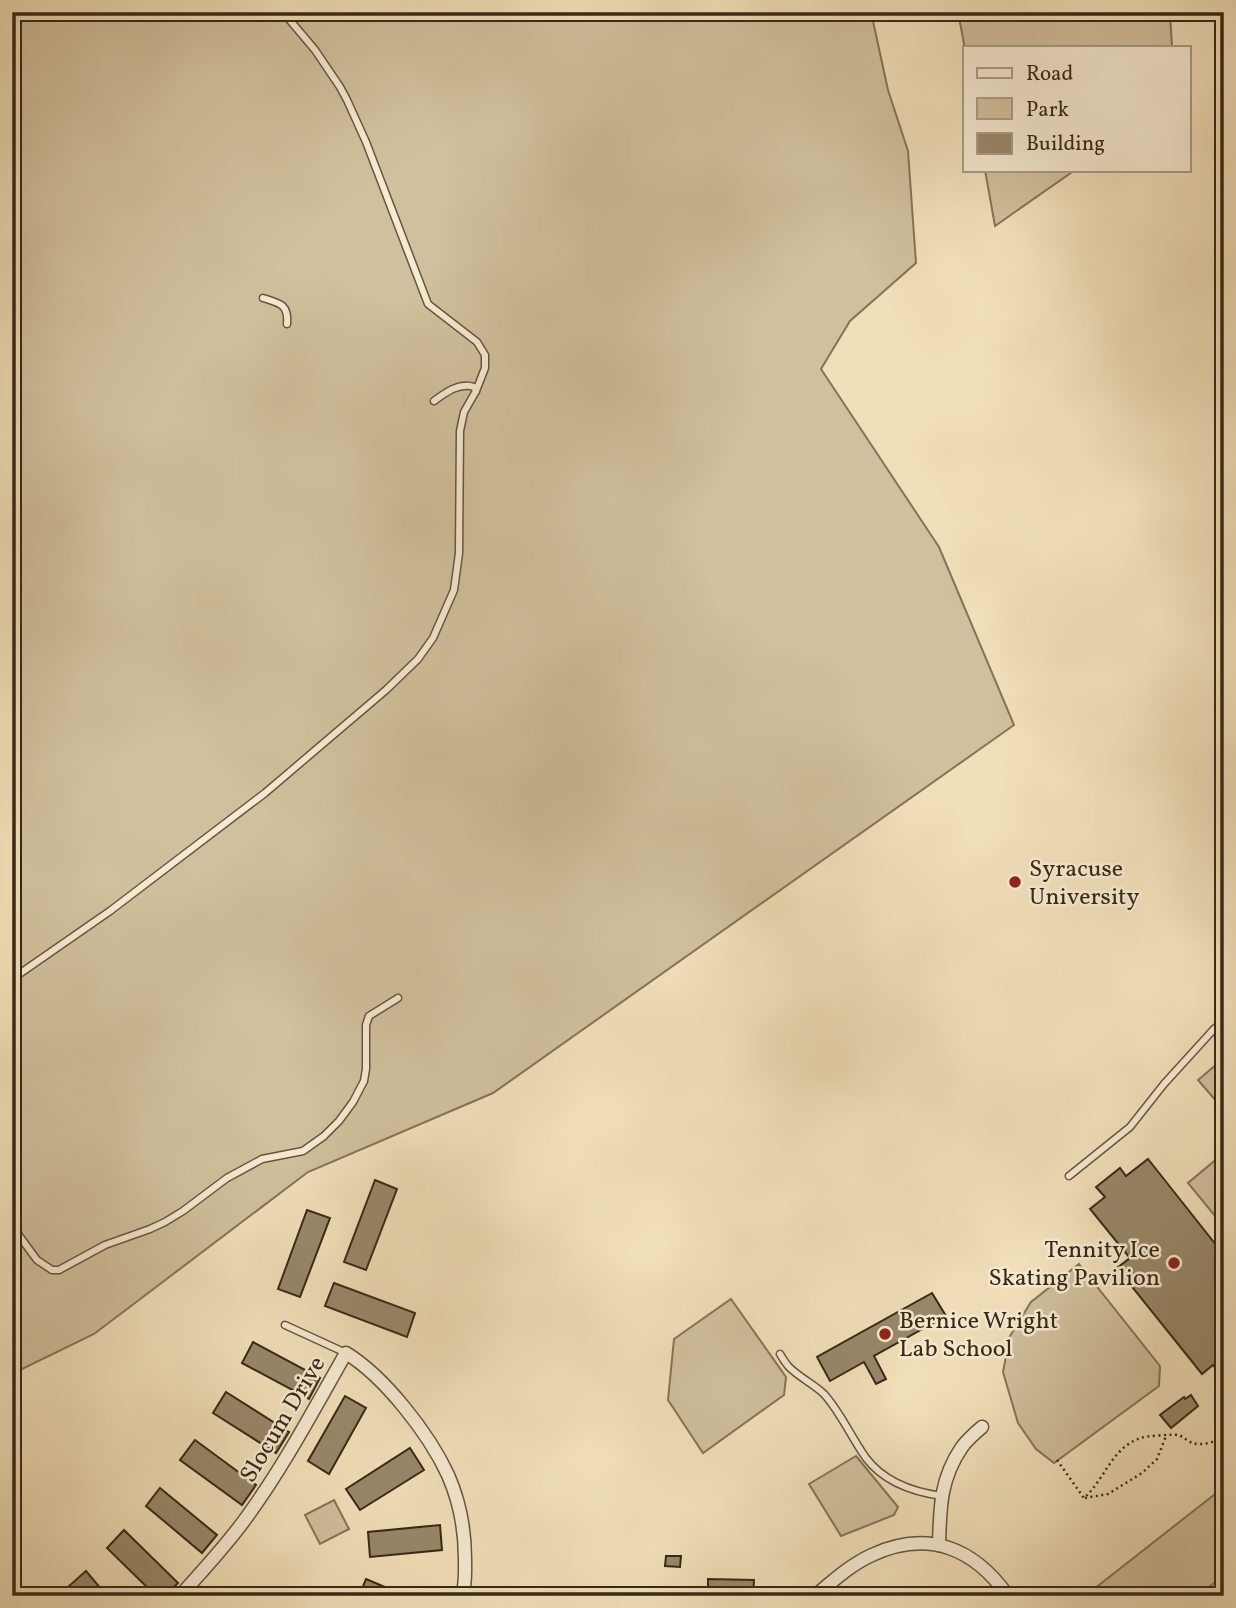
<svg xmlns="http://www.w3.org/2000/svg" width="1236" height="1608" font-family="Vollkorn,serif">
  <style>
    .green { fill: #d1c09d; stroke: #847459; stroke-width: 2 }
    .building { fill: #98886a; stroke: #372915; stroke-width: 2 }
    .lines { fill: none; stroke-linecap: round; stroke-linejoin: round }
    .lane-casing { stroke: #66563e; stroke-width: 9 }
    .street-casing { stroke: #66563e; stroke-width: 15 }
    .path { stroke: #372915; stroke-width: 2.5; stroke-dasharray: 2 3.5; stroke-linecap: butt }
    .lane { stroke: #f6ead2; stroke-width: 6 }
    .street { stroke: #f6ead2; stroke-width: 12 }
    .poi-dot { fill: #8f2418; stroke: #f6ead2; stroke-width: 2.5 }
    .labels { text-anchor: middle; stroke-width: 5; stroke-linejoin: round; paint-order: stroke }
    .poi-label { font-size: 24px; fill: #372915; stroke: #f6ead2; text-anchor: start }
    .street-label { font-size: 24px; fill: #372915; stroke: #f6ead2 }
  </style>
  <rect width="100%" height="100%" fill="#f1dfb9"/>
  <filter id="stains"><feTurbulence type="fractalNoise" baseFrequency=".00286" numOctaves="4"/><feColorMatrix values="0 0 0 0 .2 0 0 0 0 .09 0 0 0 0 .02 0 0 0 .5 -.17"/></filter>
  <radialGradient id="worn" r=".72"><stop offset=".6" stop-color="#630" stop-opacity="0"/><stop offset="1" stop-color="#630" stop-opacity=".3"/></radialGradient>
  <g class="green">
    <path d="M 12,12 L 871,12 L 888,90 L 908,151 L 916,263 L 850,321 L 821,369 L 939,547 L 1014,725 L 493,1093 L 308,1172 L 94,1334 L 12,1374 Z"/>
    <path d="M 958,12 L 1170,12 L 1172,47 L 965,47 L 965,49 Z"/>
    <path d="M 985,170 L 1075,170 L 995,226 Z"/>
    <path d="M 1224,1058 L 1224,1110 L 1198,1080 Z"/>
    <path d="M 1224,1153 L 1224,1227 L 1188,1183 Z"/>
    <path d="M 1079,1264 L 1160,1366 L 1159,1386 L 1054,1463 L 1036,1449 L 1018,1423 L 1003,1372 L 1010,1336 L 1031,1302 Z"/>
    <path d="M 731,1299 L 786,1377 L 784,1395 L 703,1453 L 668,1400 L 674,1339 Z"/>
    <path d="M 856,1456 L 898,1507 L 894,1515 L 841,1536 L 809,1484 Z"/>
    <path d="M 1224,1487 L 1224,1575 L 1198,1596 L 1085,1596 Z"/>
    <path d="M 334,1500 L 349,1529 L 320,1544 L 305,1515 Z"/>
  </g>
  <g class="building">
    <path d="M 1148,1159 L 1224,1255 L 1224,1378 L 1213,1365 L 1202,1374 L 1117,1268 L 1130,1258 L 1090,1209 L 1105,1197 L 1096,1187 L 1120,1168 L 1126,1176 Z"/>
    <path d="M 375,1180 L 397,1189 L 366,1270 L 344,1262 Z"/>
    <path d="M 307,1210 L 330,1218 L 300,1297 L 278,1289 Z"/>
    <path d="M 334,1283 L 415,1313 L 407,1337 L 325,1306 Z"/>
    <path d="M 932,1293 L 946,1316 L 874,1356 L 886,1379 L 876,1384 L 864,1362 L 830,1381 L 817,1357 Z"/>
    <path d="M 253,1342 L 320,1378 L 309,1399 L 242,1363 Z"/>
    <path d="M 226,1392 L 289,1432 L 276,1453 L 213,1413 Z"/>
    <path d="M 1191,1395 L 1198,1406 L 1171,1428 L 1160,1415 L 1184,1397 L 1185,1399 Z"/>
    <path d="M 345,1396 L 366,1408 L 329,1474 L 308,1461 Z"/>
    <path d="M 195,1440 L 256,1485 L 242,1505 L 180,1460 Z"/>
    <path d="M 410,1448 L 424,1470 L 360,1510 L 346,1489 Z"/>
    <path d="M 160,1488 L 217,1535 L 202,1553 L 146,1506 Z"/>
    <path d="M 440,1525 L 442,1550 L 370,1557 L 368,1532 Z"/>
    <path d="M 124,1530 L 178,1583 L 165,1596 L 156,1596 L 107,1548 Z"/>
    <path d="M 666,1556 L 681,1556 L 680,1567 L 665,1566 Z"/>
    <path d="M 86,1571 L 107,1596 L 77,1596 L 69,1586 Z"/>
    <path d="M 366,1579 L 406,1596 L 359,1596 Z"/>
    <path d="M 708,1579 L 754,1580 L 753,1596 L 708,1596 Z"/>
  </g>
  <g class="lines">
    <defs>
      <g id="lane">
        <path d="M 283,12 L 315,50 L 340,87 L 347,100 L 366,142 L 428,304 L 477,342 L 485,355 L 485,368 L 476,391"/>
        <path d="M 263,298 C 279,303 289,304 287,324"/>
        <path d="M 12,979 L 110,911 L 265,793 L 386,690 L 418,659 L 433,638 L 454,590 L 459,553 L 460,431 L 464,412 L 476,391 L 474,387 C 460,382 446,392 434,401"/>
        <path d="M 1069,1176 L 1130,1127 L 1164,1084 L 1214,1029 L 1224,1021"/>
        <path d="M 12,1226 L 37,1260 L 52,1270 L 59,1270 L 105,1245 L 150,1229 L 165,1222 L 183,1211 L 227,1178 L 262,1159 L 303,1151 L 324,1136 L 339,1121 L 353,1102 L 364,1081 L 366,1069 L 366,1025 L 369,1016 L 398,998"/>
        <path d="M 285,1325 L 346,1353"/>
        <path d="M 780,1354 C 783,1359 786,1364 789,1367 C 800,1378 814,1384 824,1394 C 841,1413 851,1437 866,1458 C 884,1482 913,1492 942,1496"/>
      </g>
      <g id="street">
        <path d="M 939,1545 C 940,1508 940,1479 962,1447 C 967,1440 975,1433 982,1427"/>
        <path d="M 180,1596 C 203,1570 226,1546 246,1518 C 284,1466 314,1409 346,1353 C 385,1377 429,1434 448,1475 C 459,1500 465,1531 465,1559 C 465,1571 466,1584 462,1596"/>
        <path d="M 815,1596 C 833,1581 850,1565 872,1555 C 928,1529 974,1548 1008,1596"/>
      </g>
    </defs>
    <use href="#lane" class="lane-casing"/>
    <use href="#street" class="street-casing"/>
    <g class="path">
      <path d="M 1057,1460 L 1084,1498 C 1106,1478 1110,1450 1140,1438 C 1146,1436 1172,1434 1178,1435 C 1183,1436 1188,1442 1193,1443 C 1202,1446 1217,1442 1224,1436"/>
      <path d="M 1085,1498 L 1108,1494 L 1142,1473 L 1157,1459 L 1166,1436"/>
    </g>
    <use href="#lane" class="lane"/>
    <use href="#street" class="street"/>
  </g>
  <g class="poi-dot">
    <circle cx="1015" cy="882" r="7"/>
    <circle cx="1174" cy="1263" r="7"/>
    <circle cx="885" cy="1334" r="7"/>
  </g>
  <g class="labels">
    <g class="poi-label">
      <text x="1029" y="876">Syracuse<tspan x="1029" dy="28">University</tspan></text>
      <text x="1160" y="1257" text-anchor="end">Tennity Ice<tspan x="1160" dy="28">Skating Pavilion</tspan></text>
      <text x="899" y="1328">Bernice Wright<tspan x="899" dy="28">Lab School</tspan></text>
    </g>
    <g class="street-label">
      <text transform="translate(282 1419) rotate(-59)" y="8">Slocum Drive</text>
    </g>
  </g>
  <rect width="1236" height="1608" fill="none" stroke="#f1dfb9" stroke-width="42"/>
  <rect x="14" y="14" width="1208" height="1580" fill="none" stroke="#372915" stroke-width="3.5"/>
  <rect x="21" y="21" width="1194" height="1566" fill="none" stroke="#372915" stroke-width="2"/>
  <rect x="963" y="46" width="228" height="126" fill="#f6ead2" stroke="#aa9d86" stroke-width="2"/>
  <rect x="977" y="68" width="35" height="10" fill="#f6ead2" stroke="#aa9d86" stroke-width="2"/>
  <text x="1026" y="80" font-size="21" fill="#372915">Road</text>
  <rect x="977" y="98" width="35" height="21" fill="#d1c09d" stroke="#aa9d86" stroke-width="2"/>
  <text x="1026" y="116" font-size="21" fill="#372915">Park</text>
  <rect x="977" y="133" width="35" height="21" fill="#98886a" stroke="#aa9d86" stroke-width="2"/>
  <text x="1026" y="150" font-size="21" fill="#372915">Building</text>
  <rect width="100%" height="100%" filter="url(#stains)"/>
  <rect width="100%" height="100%" fill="url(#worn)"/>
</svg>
